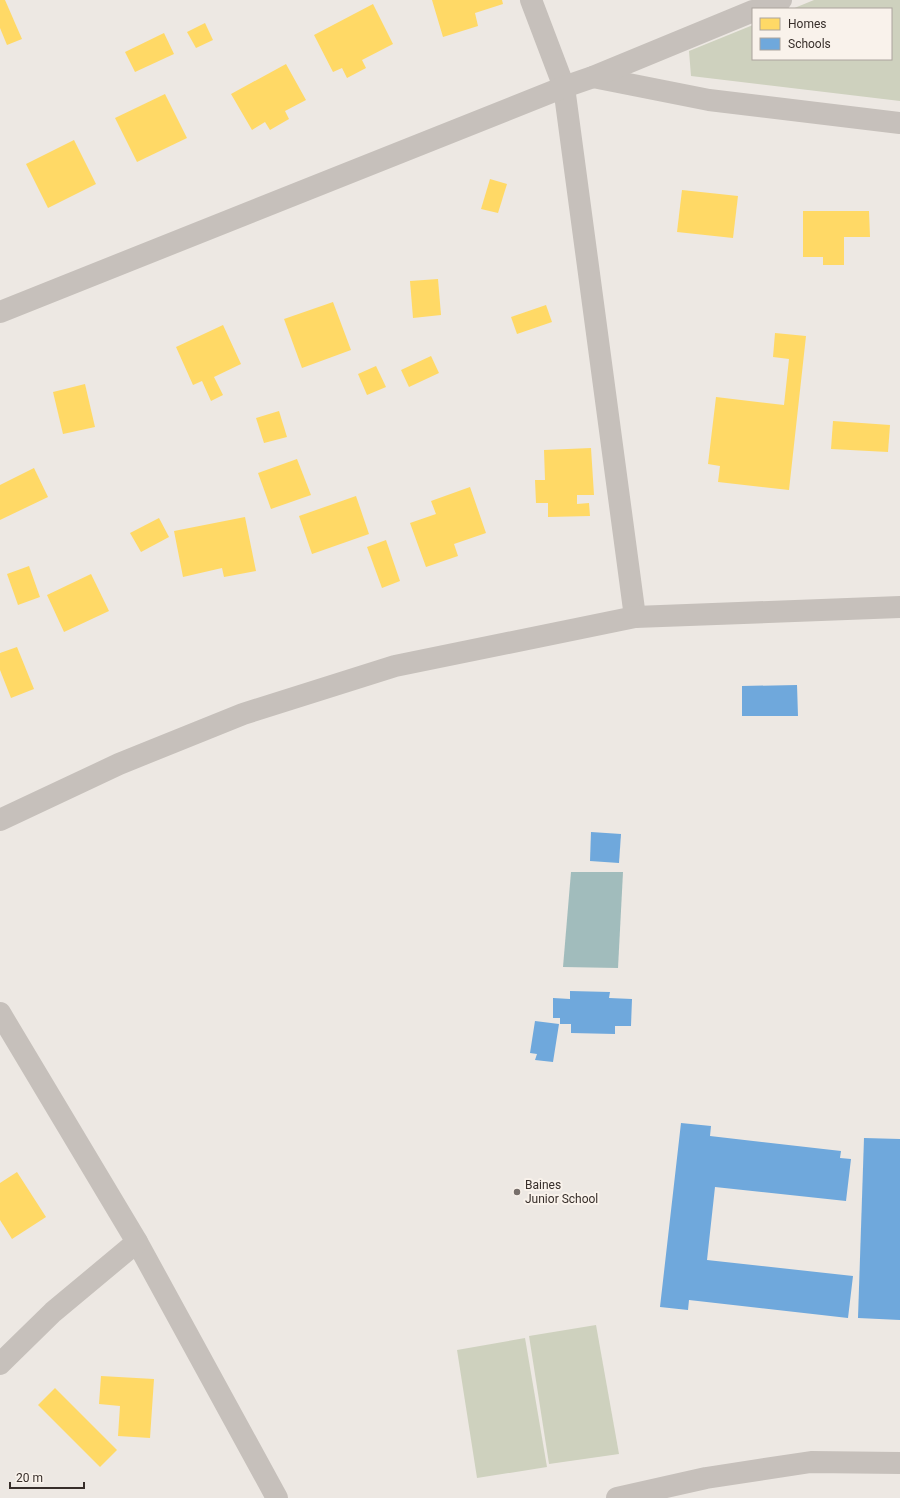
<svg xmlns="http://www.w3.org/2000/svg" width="900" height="1498" font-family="Roboto,sans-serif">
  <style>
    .green { fill: #ced1be }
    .water { fill: #a1bcbc }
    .homes { fill: #ffd966 }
    .schools { fill: #6fa8dc }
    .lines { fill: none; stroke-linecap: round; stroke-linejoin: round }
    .minor { stroke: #c6c0bb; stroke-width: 22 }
    .poi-dot { fill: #776f6b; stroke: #f9f2eb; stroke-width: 1.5 }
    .labels { text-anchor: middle; stroke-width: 4; stroke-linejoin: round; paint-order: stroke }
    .poi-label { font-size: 12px; fill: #372e2a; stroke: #f9f2eb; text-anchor: start }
  </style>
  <rect width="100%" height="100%" fill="#ede8e3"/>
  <g class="green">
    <path d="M 814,0 L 900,0 L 900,101 L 691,76 L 689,51 L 753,25 L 753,59 L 891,59 L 891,9 L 792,9 Z"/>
    <path d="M 596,1325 L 619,1454 L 549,1464 L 529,1336 Z"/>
    <path d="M 525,1338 L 547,1467 L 477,1478 L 457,1350 Z"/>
  </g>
  <path class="water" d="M 571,872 L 623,872 L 618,968 L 563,967 Z"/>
  <g class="homes">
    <path d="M 0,0 L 5,0 L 22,39 L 7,45 L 0,28 Z"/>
    <path d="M 432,0 L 502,0 L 503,4 L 475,13 L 478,26 L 443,37 Z"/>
    <path d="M 373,4 L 393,44 L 362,60 L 366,68 L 347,78 L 342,68 L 333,72 L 314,35 Z"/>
    <path d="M 205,23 L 213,40 L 196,48 L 187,32 Z"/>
    <path d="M 164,33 L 174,54 L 135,72 L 125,52 Z"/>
    <path d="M 286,64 L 306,100 L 285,111 L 289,119 L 270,130 L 265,122 L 252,130 L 231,94 Z"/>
    <path d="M 165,94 L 187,138 L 137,162 L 115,118 Z"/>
    <path d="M 74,140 L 96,184 L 48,208 L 26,164 Z"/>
    <path d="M 490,179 L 507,184 L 498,213 L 481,209 Z"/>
    <path d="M 682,190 L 738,196 L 733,238 L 677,232 Z"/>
    <path d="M 803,211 L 869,211 L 870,237 L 844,237 L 844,265 L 823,265 L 823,257 L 803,257 Z"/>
    <path d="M 438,279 L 441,315 L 413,318 L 410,281 Z"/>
    <path d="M 333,302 L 351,350 L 302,368 L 284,319 Z"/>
    <path d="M 546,305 L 552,322 L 517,334 L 511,317 Z"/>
    <path d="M 223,325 L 241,364 L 214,377 L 223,395 L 211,401 L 202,381 L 193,385 L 176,347 Z"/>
    <path d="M 775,333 L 806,336 L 789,490 L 718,482 L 720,466 L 708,464 L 716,397 L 784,405 L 789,359 L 773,357 Z"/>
    <path d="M 431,356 L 439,373 L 409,387 L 401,370 Z"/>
    <path d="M 376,366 L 386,387 L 367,395 L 358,374 Z"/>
    <path d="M 85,384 L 95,427 L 63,434 L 53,392 Z"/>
    <path d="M 279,411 L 287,437 L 264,443 L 256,418 Z"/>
    <path d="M 833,421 L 890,425 L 888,452 L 831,449 Z"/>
    <path d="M 591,448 L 594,495 L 577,495 L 577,504 L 589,503 L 590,516 L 548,517 L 548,503 L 536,503 L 535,480 L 545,480 L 544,450 Z"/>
    <path d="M 297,459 L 311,495 L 271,509 L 258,473 Z"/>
    <path d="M 34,468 L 48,497 L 0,520 L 0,485 Z"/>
    <path d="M 470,487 L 486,533 L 454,544 L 458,556 L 426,567 L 410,523 L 436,514 L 431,501 Z"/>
    <path d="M 356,496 L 369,534 L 312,554 L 299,516 Z"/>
    <path d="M 245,517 L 256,571 L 224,577 L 222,568 L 183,577 L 174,531 Z"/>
    <path d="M 159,518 L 169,537 L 141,552 L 130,533 Z"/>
    <path d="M 386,540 L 400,581 L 382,588 L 367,547 Z"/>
    <path d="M 29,566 L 40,597 L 18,605 L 7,574 Z"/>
    <path d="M 91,574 L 109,611 L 64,632 L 47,595 Z"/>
    <path d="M 17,647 L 34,689 L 11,698 L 0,670 L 0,653 Z"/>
    <path d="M 17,1172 L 46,1217 L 12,1239 L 0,1220 L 0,1183 Z"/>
    <path d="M 101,1376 L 154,1379 L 150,1438 L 118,1436 L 120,1406 L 99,1404 Z"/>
    <path d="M 55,1388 L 117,1450 L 100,1467 L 38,1405 Z"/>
  </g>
  <g class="schools">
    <path d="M 797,685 L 798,716 L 742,716 L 742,686 Z"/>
    <path d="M 591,832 L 621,834 L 619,863 L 590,861 Z"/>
    <path d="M 570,991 L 610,992 L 609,998 L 632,999 L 631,1026 L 615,1026 L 615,1034 L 571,1033 L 571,1024 L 560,1024 L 560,1018 L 553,1018 L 553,998 L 570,999 Z"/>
    <path d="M 535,1021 L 559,1024 L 553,1062 L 535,1060 L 537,1054 L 530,1053 Z"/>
    <path d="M 681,1123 L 711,1126 L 710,1136 L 841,1151 L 840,1158 L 851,1159 L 846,1201 L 715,1187 L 707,1260 L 853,1276 L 848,1318 L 689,1300 L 688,1310 L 660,1307 Z"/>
    <path d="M 864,1138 L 900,1139 L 900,1320 L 858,1318 Z"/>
  </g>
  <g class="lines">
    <g class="minor">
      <path d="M 531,0 L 564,87 L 635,617"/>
      <path d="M 759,9 L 781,0"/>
      <path d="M 593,77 L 709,100 L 900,123"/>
      <path d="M 0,312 L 564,87 L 593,77 L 753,11"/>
      <path d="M 0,820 L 119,764 L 243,714 L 395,666 L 635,617 L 900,607"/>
      <path d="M 0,1013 L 137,1242 L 277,1498"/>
      <path d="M 0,1364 L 53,1312 L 137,1242"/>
      <path d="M 617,1498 L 706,1478 L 811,1462 L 900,1463"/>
    </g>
  </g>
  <circle class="poi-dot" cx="517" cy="1192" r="4"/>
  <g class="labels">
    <g class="poi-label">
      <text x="525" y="1189">Baines<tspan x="525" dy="14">Junior School</tspan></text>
    </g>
  </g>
  <rect x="752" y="8" width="140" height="52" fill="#f9f2eb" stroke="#aba49e"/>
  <rect x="760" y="18" width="20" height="12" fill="#ffd966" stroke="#aba49e"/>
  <text x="788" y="28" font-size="12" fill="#372e2a">Homes</text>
  <rect x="760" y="38" width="20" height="12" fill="#6fa8dc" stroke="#aba49e"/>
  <text x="788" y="48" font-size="12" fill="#372e2a">Schools</text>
  <path d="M10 1482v6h74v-6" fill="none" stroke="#372e2a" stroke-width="2"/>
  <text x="16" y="1482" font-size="12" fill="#372e2a" stroke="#f9f2eb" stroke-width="3" paint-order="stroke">20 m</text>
</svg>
